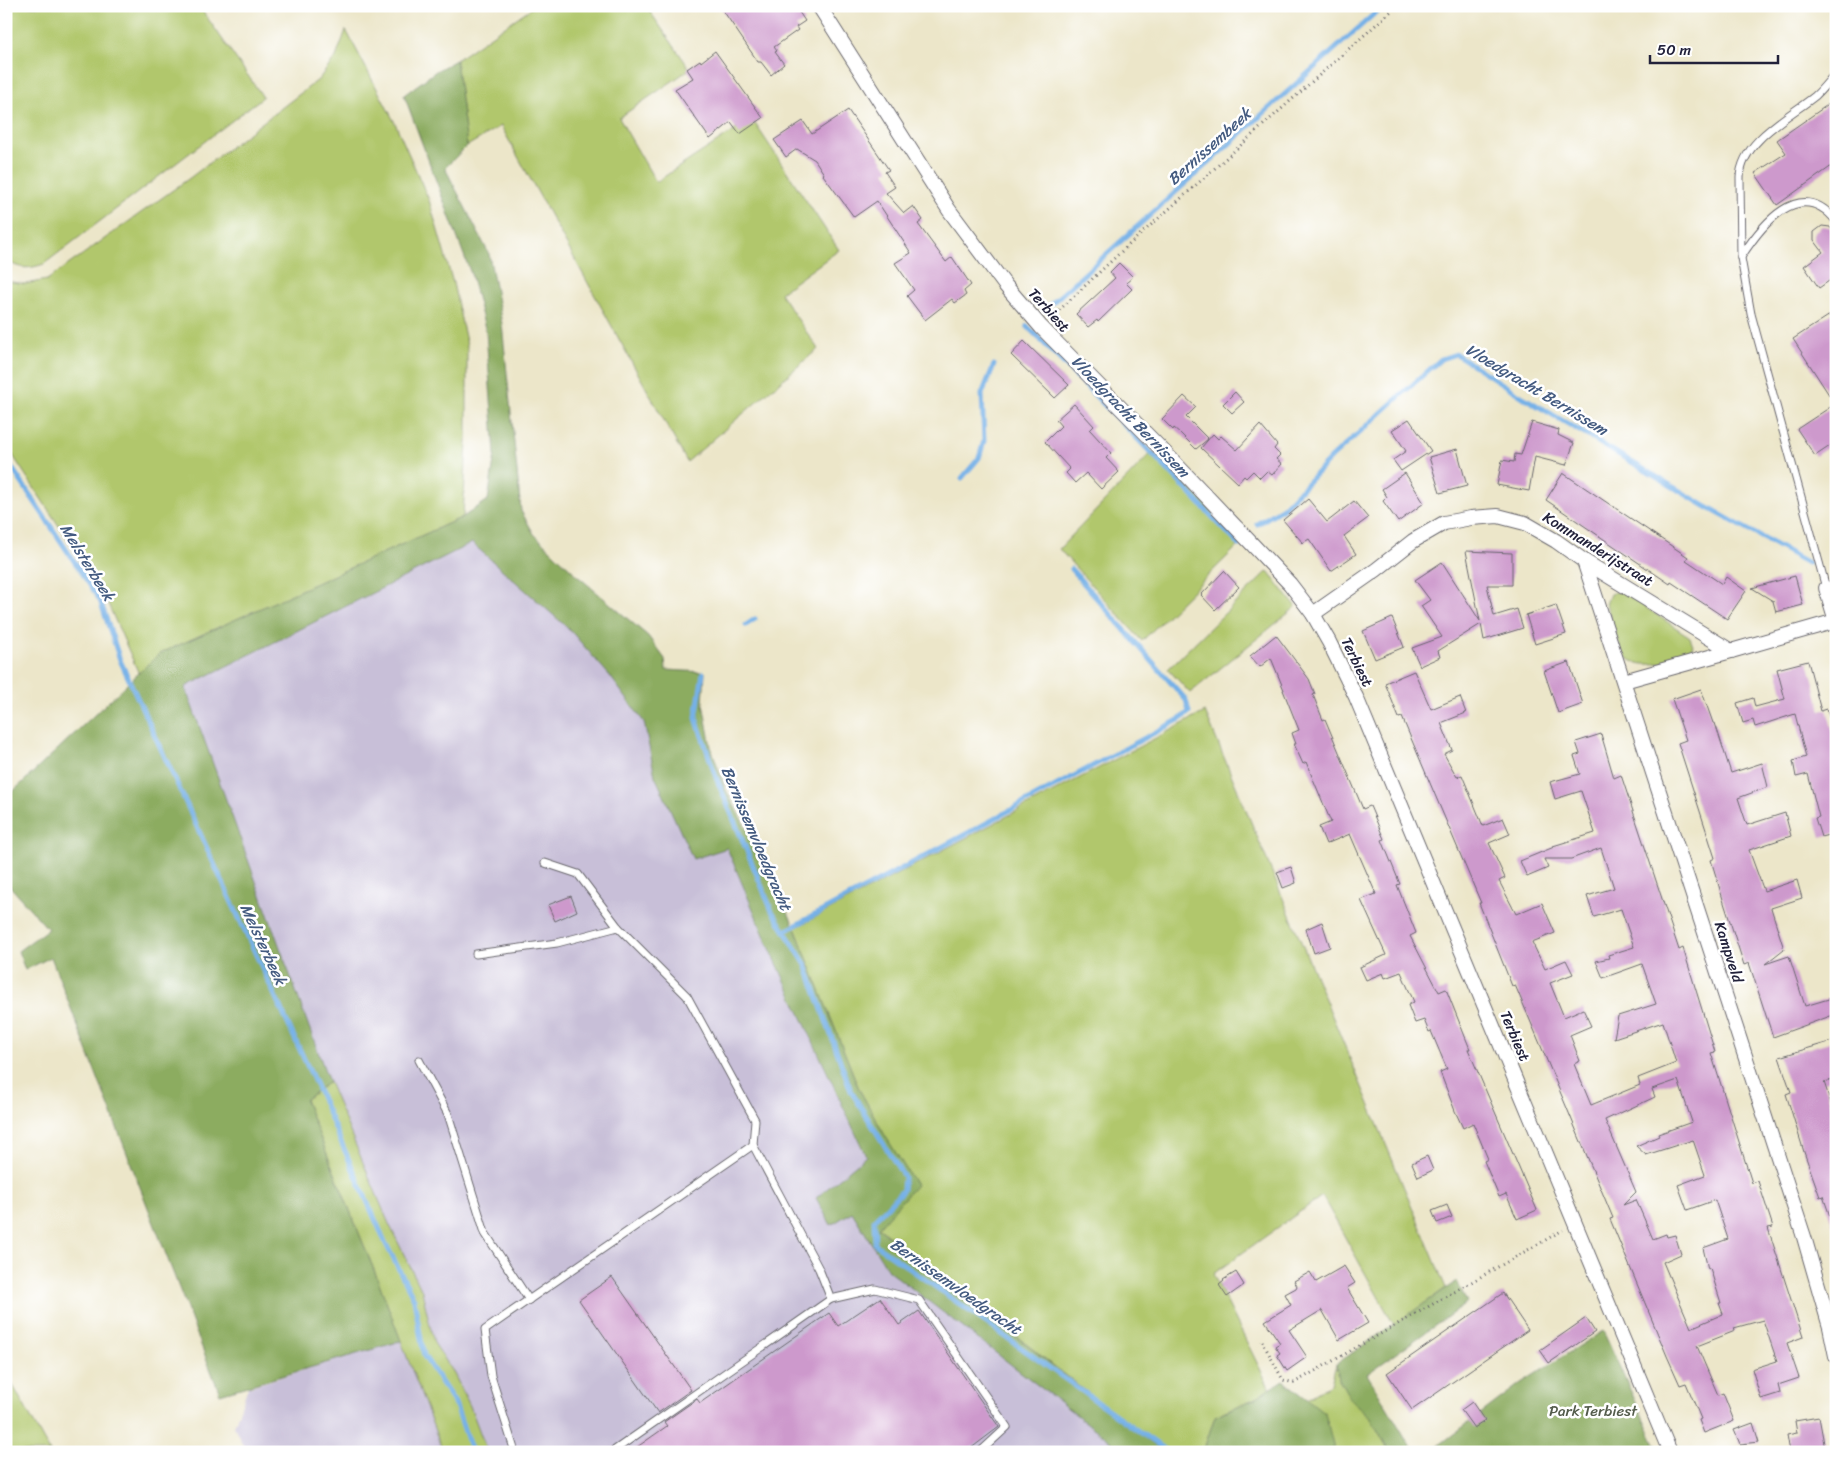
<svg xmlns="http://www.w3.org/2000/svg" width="1842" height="1458" font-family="Sriracha,sans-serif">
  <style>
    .industrial { fill: #c8bfd8 }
    .green { fill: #b1c76c; stroke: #6a7454 }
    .forest { fill: #8cac60; stroke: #57674e }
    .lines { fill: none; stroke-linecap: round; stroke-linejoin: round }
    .stream { stroke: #76b1e7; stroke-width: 5 }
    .building { fill: #cd99cc; fill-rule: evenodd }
    .lane-casing { stroke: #69676d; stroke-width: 9 }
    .street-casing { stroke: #69676d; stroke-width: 16 }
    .path { stroke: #69676d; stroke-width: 3; stroke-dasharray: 1 4; stroke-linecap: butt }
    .lane { stroke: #fff; stroke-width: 7 }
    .street { stroke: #fff; stroke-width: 14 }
    .labels { text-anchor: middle; stroke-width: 5; stroke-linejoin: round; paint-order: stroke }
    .street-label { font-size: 15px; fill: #22223b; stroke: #fff }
    .park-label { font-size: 15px; fill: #545c4c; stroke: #fff }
    .water-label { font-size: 16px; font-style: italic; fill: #445b80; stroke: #fff }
  </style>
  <rect width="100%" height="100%" fill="#fff"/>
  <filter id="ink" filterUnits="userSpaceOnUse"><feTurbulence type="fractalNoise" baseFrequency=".02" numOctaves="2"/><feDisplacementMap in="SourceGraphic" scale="10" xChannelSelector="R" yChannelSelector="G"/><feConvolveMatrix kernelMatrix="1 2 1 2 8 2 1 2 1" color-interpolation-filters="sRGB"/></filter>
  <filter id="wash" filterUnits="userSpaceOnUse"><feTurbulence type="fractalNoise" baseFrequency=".0096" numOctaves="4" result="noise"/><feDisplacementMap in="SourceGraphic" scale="20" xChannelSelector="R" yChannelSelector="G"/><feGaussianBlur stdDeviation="1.12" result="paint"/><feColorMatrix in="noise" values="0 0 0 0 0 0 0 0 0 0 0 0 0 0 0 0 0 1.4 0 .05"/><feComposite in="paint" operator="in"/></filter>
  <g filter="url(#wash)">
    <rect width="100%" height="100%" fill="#ece6c9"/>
    <g class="industrial">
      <path d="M 472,543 L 569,629 L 610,676 L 644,722 L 655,776 L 727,847 L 767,942 L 866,1157 L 817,1198 L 831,1225 L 852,1211 L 888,1270 L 1114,1443 L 1109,1452 L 487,1452 L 470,1406 L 452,1370 L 434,1343 L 422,1291 L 389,1224 L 329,1082 L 185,687 Z"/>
      <path d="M 401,1341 L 443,1452 L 246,1452 L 234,1426 L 248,1387 Z"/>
    </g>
    <g class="green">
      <path d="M 6,6 L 199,6 L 263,97 L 44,264 C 29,269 20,270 6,260 Z"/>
      <path d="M 534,6 L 646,6 L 690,69 L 619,118 L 656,182 L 752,119 L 839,250 L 780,293 L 818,349 L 687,462 L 501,126 L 467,146 L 456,60 Z"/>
      <path d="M 346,30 L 395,123 L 429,200 L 453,283 L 467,346 L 467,441 L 463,517 L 159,654 L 139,674 L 104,595 L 6,445 L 6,281 L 25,284 L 47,280 L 191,177 L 318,80 L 336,57 Z"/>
      <path d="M 1153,451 L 1243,541 L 1142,641 L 1059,549 Z"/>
      <path d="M 1268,571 L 1296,607 L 1190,693 L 1168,669 Z"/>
      <path d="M 1619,591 L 1624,593 L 1690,637 L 1693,645 L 1689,653 C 1669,662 1639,673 1622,653 L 1606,604 L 1610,594 Z"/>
      <path d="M 1205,712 L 1446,1288 L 1394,1325 L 1322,1196 L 1213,1274 L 1270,1389 L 1254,1399 L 1215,1416 L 1203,1452 L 1163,1452 L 878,1227 L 883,1132 L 859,1089 L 795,928 Z"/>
      <path d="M 329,1082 L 389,1224 L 422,1291 L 434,1343 L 452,1370 L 470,1406 L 487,1451 L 443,1452 L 376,1275 L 305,1100 Z"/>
      <path d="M 1336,1364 L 1339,1379 L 1355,1403 L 1370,1417 L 1390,1452 L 1222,1452 L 1331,1384 Z"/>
      <path d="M 11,1382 L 50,1452 L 6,1452 L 6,1385 Z"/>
    </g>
    <g class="forest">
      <path d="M 456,60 L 467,146 L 445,168 L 489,254 L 502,324 L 521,511 L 534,534 L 580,578 L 648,636 L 665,659 L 666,670 L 705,672 L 703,703 L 711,747 L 725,788 L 774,881 L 795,928 L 859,1089 L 883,1132 L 916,1185 L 878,1228 L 1163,1452 L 1109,1452 L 1113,1443 L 888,1270 L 852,1212 L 831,1225 L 816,1198 L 866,1156 L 767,942 L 727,848 L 693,859 L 655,776 L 644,722 L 610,676 L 569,629 L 472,543 L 185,687 L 329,1082 L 305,1100 L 376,1275 L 401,1341 L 220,1394 L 51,957 L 25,970 L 18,951 L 48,929 L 6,882 L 6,798 L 159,654 L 463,517 L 488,500 L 495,454 L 486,332 L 471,274 L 404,95 L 436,71 Z"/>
      <path d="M 1457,1281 L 1467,1303 L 1367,1374 L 1414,1452 L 1390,1452 L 1370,1417 L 1351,1400 L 1339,1379 L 1336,1364 Z"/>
      <path d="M 1603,1331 L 1659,1452 L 1430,1452 L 1521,1383 Z"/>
      <path d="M 1283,1380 L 1325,1413 L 1335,1452 L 1203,1452 L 1215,1416 L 1254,1399 Z"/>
    </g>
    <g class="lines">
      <g class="stream">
        <path d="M 1052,303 L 1383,6"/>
        <path d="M 1027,326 L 1165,467 L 1239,545"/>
        <path d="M 6,459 L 100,600 L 120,660 L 312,1076 L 386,1244 L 414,1299 L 424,1356 L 455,1403 L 472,1452"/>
        <path d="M 962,478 L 979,458 L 984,441 L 982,394 L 994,365"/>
        <path d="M 1257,524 L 1283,508 L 1332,457 L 1441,359 L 1456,354 L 1523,397 L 1705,506 L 1808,563"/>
        <path d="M 746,625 L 755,619"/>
        <path d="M 703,673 L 696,718 L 716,777 L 772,911 L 806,965 L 851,1091 L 904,1177 L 903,1190 L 874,1220 L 875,1244 L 1168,1452"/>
        <path d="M 785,931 L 1182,718 L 1189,712 L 1186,700 L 1071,569"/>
      </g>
    </g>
    <g id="blocks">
      <g class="building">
        <path d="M 720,6 L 795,6 L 805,21 L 796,27 L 798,30 L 774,47 L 777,51 L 775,52 L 784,64 L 771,75 L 761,62 L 758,62 Z"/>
        <path d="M 715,51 L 763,118 L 740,134 L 731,122 L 710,139 L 675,89 L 693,78 L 687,69 L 700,60 L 701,62 Z"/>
        <path d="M 1836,99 L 1836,163 L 1777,205 L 1755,173 L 1786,153 L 1777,140 Z"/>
        <path d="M 848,110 L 889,170 L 885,172 L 895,187 L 886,193 L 904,213 L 913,206 L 923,220 L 918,224 L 946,262 L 952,257 L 971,285 L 964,291 L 966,295 L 955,303 L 952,299 L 925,320 L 907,296 L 914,290 L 895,263 L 911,253 L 877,201 L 854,217 L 823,175 L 824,174 L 815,160 L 797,149 L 786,157 L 774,140 L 803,121 L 812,134 Z"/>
        <path d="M 1822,226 L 1830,227 L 1836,236 L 1836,276 L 1819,288 L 1804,266 L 1823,252 L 1814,240 L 1814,232 Z"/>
        <path d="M 1119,263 L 1133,277 L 1126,283 L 1132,289 L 1098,322 L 1097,320 L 1088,327 L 1076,314 L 1115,278 L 1110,272 Z"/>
        <path d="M 1836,311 L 1836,442 L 1815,456 L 1797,429 L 1835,404 L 1793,339 Z"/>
        <path d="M 1024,341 L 1069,385 L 1055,398 L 1011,355 Z"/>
        <path d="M 1235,392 L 1244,402 L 1232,413 L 1223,404 Z"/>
        <path d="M 1184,396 L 1196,407 L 1186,417 L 1208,439 L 1196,449 L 1180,433 L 1174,428 L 1173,430 L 1162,419 Z"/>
        <path d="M 1074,404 L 1094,426 L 1090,430 L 1111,453 L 1106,458 L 1119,472 L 1101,489 L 1086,473 L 1075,483 L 1066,473 L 1070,469 L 1045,442 L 1061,426 L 1056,420 Z"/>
        <path d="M 1409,419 L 1431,451 L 1401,471 L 1393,460 L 1406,451 L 1392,430 Z"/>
        <path d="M 1532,422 L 1559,430 L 1558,435 L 1574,443 L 1566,465 L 1535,457 L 1529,491 L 1497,485 L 1502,460 L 1514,462 L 1515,454 L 1521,455 Z"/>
        <path d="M 1260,425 L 1277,445 L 1274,449 L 1280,455 L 1276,459 L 1282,464 L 1272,475 L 1267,471 L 1260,478 L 1253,471 L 1246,478 L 1244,476 L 1238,483 L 1201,448 L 1213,434 L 1218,439 L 1221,436 L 1237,450 Z"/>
        <path d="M 1457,449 L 1467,486 L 1440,493 L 1429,457 Z"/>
        <path d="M 1405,473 L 1424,503 L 1398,522 L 1383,501 L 1387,497 L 1382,489 Z"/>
        <path d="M 1563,473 L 1688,557 L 1686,560 L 1722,584 L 1726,577 L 1746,591 L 1727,619 L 1671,582 L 1670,584 L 1546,500 Z"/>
        <path d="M 1308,499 L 1327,522 L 1354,501 L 1368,518 L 1344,536 L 1356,554 L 1331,571 L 1309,539 L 1303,543 L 1283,520 Z"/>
        <path d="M 1466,551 L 1512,553 L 1512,585 L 1487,585 L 1494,616 L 1517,609 L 1523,628 L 1484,640 L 1481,624 L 1438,651 L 1440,657 L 1420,666 L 1412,648 L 1442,637 L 1421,606 L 1430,600 L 1415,580 L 1442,562 L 1480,621 Z"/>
        <path d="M 1224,571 L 1239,587 L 1215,610 L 1201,595 Z"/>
        <path d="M 1795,576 L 1803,605 L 1776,612 L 1773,601 L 1752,588 Z"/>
        <path d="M 1556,605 L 1566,634 L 1535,644 L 1526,615 Z"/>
        <path d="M 1392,618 L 1404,647 L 1375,659 L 1363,631 Z"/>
        <path d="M 1276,635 L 1309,679 L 1315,694 L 1313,695 L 1323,720 L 1325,719 L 1363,809 L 1370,806 L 1384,839 L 1382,840 L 1400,884 L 1397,885 L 1416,933 L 1410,936 L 1439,992 L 1446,989 L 1470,1049 L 1468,1049 L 1537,1210 L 1517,1219 L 1506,1194 L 1499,1197 L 1484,1161 L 1488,1159 L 1473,1123 L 1463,1128 L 1455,1111 L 1440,1072 L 1447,1069 L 1431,1031 L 1429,1032 L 1424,1020 L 1415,1023 L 1408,1005 L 1414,1002 L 1401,972 L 1385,978 L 1383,973 L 1366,980 L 1360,967 L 1386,955 L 1361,900 L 1376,894 L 1350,834 L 1326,844 L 1319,827 L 1331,822 L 1306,762 L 1303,764 L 1294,744 L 1296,744 L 1292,733 L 1299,730 L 1283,690 L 1284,690 L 1271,658 L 1260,667 L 1250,656 Z"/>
        <path d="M 1808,661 L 1821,711 L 1827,709 L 1836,743 L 1836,833 L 1821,837 L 1815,818 L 1819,817 L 1808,774 L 1796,777 L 1793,761 L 1806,757 L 1795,714 L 1755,727 L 1753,720 L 1743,723 L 1737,703 L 1753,698 L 1755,707 L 1785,699 L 1777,669 Z"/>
        <path d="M 1569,662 L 1583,704 L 1558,713 L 1544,671 Z"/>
        <path d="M 1414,671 L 1431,709 L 1460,697 L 1466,713 L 1441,723 L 1452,750 L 1444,754 L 1457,777 L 1462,775 L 1483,826 L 1503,818 L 1510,834 L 1489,843 L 1505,878 L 1499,881 L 1516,914 L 1542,903 L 1555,933 L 1532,942 L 1545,969 L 1566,960 L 1573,974 L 1550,983 L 1564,1017 L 1583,1009 L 1591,1026 L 1570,1035 L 1580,1061 L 1574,1064 L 1591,1105 L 1640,1085 L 1638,1078 L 1676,1063 L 1663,1022 L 1614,1038 L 1618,1016 L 1656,1004 L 1642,964 L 1603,978 L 1596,961 L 1609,958 L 1608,955 L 1634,947 L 1621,909 L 1594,917 L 1587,896 L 1614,888 L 1601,848 L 1571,859 L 1544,859 L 1548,868 L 1527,877 L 1520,861 L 1554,847 L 1553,846 L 1595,833 L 1581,791 L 1555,799 L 1550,782 L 1580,774 L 1574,756 L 1580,754 L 1576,742 L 1601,734 L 1614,778 L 1621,775 L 1679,950 L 1683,948 L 1715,1052 L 1711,1053 L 1752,1183 L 1758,1181 L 1773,1227 L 1768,1228 L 1803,1337 L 1787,1343 L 1799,1378 L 1778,1385 L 1780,1393 L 1761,1399 L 1752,1369 L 1777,1361 L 1763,1320 L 1734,1328 L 1735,1331 L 1697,1346 L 1718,1395 L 1723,1393 L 1734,1421 L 1704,1433 L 1699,1420 L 1701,1419 L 1686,1383 L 1680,1385 L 1667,1356 L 1610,1219 L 1613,1218 L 1535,1032 L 1515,985 L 1512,986 L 1479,903 L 1481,903 L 1427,776 L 1402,717 L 1399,718 L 1385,683 ZM 1678,1080 L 1692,1122 L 1658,1134 L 1659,1136 L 1636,1146 L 1646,1155 L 1693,1140 L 1705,1175 L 1678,1185 L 1687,1210 L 1715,1200 L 1728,1239 L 1703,1248 L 1708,1269 L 1710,1268 L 1721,1303 L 1719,1303 L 1723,1314 L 1691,1328 L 1663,1262 L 1681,1254 L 1675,1235 L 1667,1237 L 1666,1234 L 1653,1239 L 1636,1200 L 1623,1205 L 1636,1192 L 1605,1120 L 1655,1097 L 1652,1089 Z"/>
        <path d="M 1701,689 L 1713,723 L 1715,723 L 1731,773 L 1762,763 L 1768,787 L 1738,798 L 1747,825 L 1785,813 L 1791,836 L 1749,850 L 1764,891 L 1797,880 L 1802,898 L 1771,908 L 1784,949 L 1765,964 L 1789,956 L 1805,1006 L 1832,998 L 1836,1009 L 1836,1014 L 1773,1037 L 1749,963 L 1744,965 L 1725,906 L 1711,860 L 1715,858 L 1678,743 L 1686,740 L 1672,699 Z"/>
        <path d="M 1291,867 L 1296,883 L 1283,888 L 1277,872 Z"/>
        <path d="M 571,896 L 577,911 L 555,921 L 548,905 Z"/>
        <path d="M 1322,922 L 1330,947 L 1314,953 L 1306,929 Z"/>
        <path d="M 1836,1040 L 1836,1079 L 1824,1082 L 1836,1119 L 1836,1225 L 1833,1225 L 1823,1196 L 1820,1197 L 1804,1152 L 1786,1094 L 1791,1092 L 1779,1057 Z"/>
        <path d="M 1427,1156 L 1433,1170 L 1418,1177 L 1412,1163 Z"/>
        <path d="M 1447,1205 L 1452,1217 L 1437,1223 L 1432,1211 Z"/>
        <path d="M 1344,1266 L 1355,1283 L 1347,1288 L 1368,1323 L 1339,1340 L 1322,1310 L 1289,1330 L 1307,1357 L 1287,1371 L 1277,1355 L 1280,1353 L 1275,1346 L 1280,1343 L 1265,1321 L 1291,1305 L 1285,1294 L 1296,1288 L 1297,1286 L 1294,1281 L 1310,1272 L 1316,1282 Z"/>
        <path d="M 1236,1272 L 1244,1285 L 1227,1297 L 1219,1285 L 1224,1281 L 1223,1280 Z"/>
        <path d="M 612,1277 L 691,1390 L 658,1413 L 579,1300 Z"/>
        <path d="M 1503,1293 L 1528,1330 L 1412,1410 L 1387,1373 Z"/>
        <path d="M 880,1298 L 899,1325 L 919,1311 L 999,1427 L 966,1452 L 630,1452 L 667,1426 L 664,1422 L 697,1399 L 700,1403 L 829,1313 L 838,1326 Z"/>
        <path d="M 1586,1318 L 1595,1332 L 1549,1363 L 1540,1350 Z"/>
        <path d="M 1472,1402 L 1485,1421 L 1474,1428 L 1461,1410 Z"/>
        <path d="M 1819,1417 L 1825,1449 L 1806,1452 L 1790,1452 L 1787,1435 L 1797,1433 L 1795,1421 Z"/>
        <path d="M 1753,1423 L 1759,1442 L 1740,1444 L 1734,1430 Z"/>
      </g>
    </g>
  </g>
  <g filter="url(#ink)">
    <use href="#blocks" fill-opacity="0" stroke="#69676d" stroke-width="1"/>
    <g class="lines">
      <defs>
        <g id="lane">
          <path d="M 1741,257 C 1761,226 1800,175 1836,221"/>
          <path d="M 1826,588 L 1751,314 L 1741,258 L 1740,178 C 1741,141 1789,117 1815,96 C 1823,89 1829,80 1836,73"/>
          <path d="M 476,954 L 557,943 L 618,927"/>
          <path d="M 419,1060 L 448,1114 L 485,1233 L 529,1300"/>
          <path d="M 753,1145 L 819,1269 L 831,1299"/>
          <path d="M 515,1452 L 491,1376 L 485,1330 L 753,1145 L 755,1120 L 687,996 L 618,927 L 578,874 L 545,863"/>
          <path d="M 612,1452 L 831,1299 L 875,1289 L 919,1300 L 1007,1427 L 980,1452"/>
        </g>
        <g id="street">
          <path d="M 819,6 L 949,210 L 1005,285 L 1041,327 L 1174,462 L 1290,584 L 1313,614 L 1329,642 L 1356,697 L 1670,1452"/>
          <path d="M 1584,561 L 1804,1237 L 1830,1327 L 1836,1356"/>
          <path d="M 1826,588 L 1836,621"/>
          <path d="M 1313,614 L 1376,570 L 1413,541 L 1444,523 L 1471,518 L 1498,516 L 1525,523 L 1556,541 L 1584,561 L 1731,651 L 1836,621"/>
          <path d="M 1624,681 L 1731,651"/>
        </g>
      </defs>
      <use href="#lane" class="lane-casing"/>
      <use href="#street" class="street-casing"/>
      <g class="path">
        <path d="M 1052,317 L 1123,250 L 1397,6"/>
        <path d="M 1262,1341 L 1283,1380 L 1294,1383 L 1563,1230"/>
      </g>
      <use href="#lane" class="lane"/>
      <use href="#street" class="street"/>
    </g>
  </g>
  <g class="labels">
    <g class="street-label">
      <text transform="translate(1049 310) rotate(48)" y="5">Terbiest</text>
      <text transform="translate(1598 549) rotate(32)" y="5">Kommanderijstraat</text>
      <text transform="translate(1357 662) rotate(64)" y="5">Terbiest</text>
      <text transform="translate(1729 952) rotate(72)" y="5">Kampveld</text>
      <text transform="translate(1515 1036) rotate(67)" y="5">Terbiest</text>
    </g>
    <g class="park-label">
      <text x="1593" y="1416">Park Terbiest</text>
    </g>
    <g class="water-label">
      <text transform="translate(1209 146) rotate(-42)" y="6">Bernissembeek</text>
      <text transform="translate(1537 389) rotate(31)" y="6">Vloedgracht Bernissem</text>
      <text transform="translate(1131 416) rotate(46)" y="6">Vloedgracht Bernissem</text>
      <text transform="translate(88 562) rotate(58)" y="6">Melsterbeek</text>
      <text transform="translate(757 838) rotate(67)" y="6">Bernissemvloedgracht</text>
      <text transform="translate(264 944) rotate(65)" y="6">Melsterbeek</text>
      <text transform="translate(956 1286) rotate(35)" y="6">Bernissemvloedgracht</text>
    </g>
  </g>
  <rect width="1842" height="1458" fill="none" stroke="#fff" stroke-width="25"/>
  <path d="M1650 55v8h128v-8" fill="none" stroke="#22223b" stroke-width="2.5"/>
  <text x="1657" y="55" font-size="15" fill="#22223b" stroke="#ffffff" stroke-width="4" paint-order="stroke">50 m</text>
</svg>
